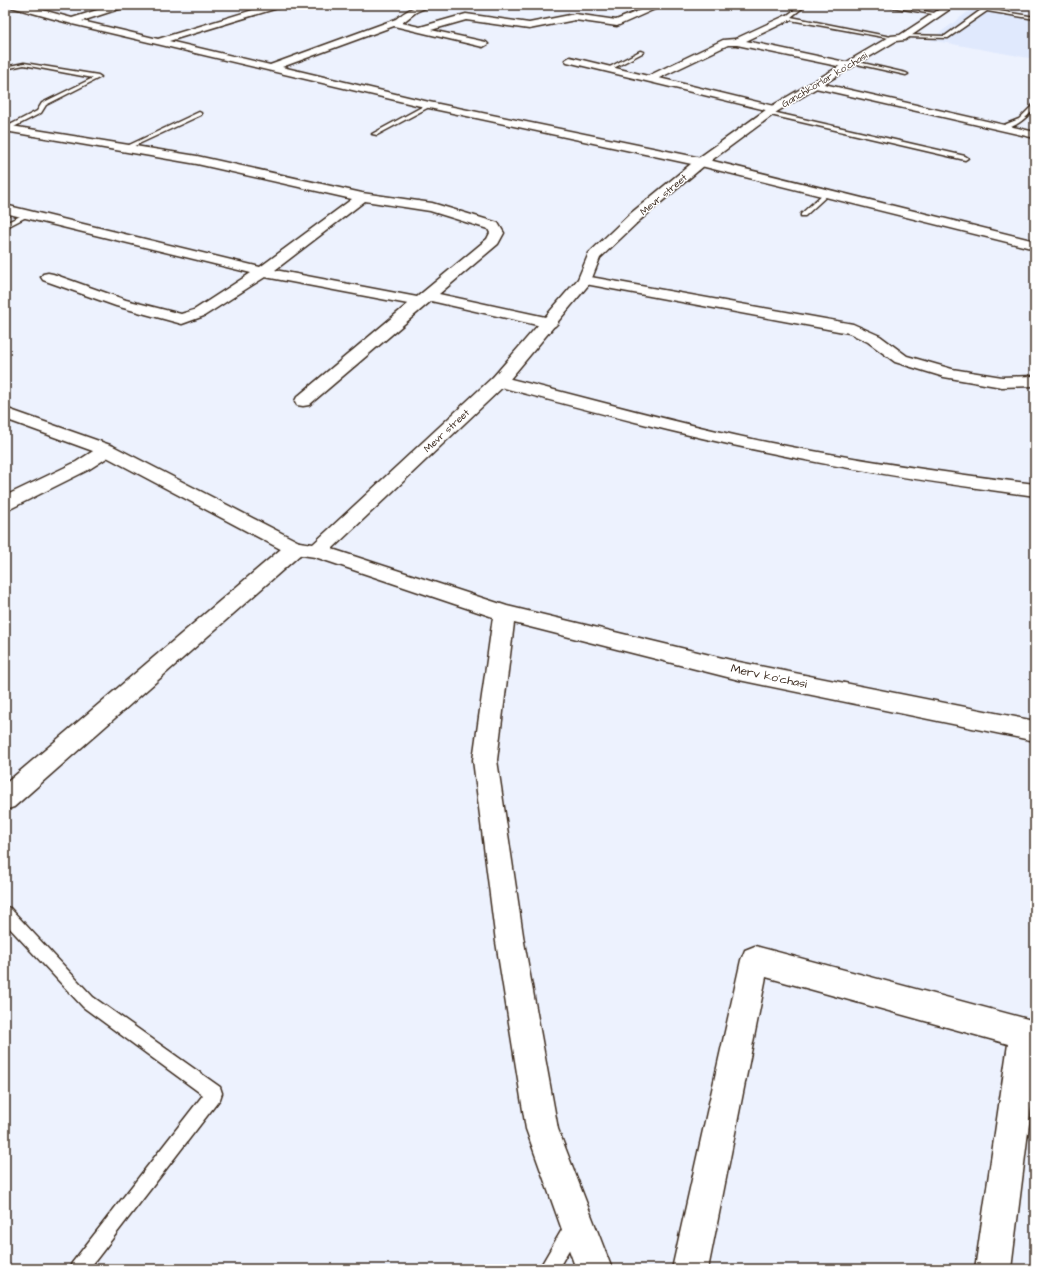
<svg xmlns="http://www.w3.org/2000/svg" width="1040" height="1274" font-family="'Architects Daughter',sans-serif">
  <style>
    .built { fill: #e0e9fd }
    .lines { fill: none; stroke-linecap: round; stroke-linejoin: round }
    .service-casing { stroke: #3b2a1e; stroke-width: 3 }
    .minor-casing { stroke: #3b2a1e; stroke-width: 3 }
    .tertiary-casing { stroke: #3b2a1e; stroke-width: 3 }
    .service { fill: #fff; fill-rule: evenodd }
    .minor { fill: #fff; fill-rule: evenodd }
    .tertiary { fill: #fff; fill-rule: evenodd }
    .labels { text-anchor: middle; stroke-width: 3; stroke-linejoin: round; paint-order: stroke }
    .far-street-label { font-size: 10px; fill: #3b2a1e; stroke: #fff }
    .street-label { font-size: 12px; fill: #3b2a1e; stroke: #fff }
  </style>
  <rect width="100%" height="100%" fill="#edf2fe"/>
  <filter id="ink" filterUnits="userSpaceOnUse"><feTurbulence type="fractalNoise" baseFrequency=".025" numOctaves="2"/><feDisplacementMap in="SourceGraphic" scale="8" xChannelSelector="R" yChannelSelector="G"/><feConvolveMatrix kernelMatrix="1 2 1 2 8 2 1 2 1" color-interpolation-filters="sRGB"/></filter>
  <g filter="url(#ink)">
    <path class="built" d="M 976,6 L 1035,16 L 1035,59 L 930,40 Z"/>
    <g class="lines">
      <defs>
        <g id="service">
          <path d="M 801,5 L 806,5 L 791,17 L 896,38 L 894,39 L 785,19 L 785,17 Z"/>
          <path d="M 880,5 L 890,5 L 940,14 L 938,15 Z"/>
          <path d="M 987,9 L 1035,17 L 1035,19 L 987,11 L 948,38 L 905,37 L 903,36 L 905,35 L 945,36 L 981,10 Z"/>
          <path d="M 640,51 L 644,52 L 610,70 L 606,69 Z"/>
          <path d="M 854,61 L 906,73 L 908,74 L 906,75 L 852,63 Z"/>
          <path d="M 24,63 L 98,75 L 101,77 L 46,105 L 41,113 L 10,129 L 6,129 L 6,127 L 37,111 L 42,103 L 93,78 L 24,65 L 5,69 L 5,67 Z"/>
          <path d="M 429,103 L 432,105 L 431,106 L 377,135 L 372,134 Z"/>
          <path d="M 1035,103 L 1035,108 C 1026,118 1014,130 999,129 L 999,127 L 1019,119 Z"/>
          <path d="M 768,111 L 965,156 L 968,158 L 965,160 L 766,114 L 766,112 Z"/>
          <path d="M 199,112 L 201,113 L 201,115 L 130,148 L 125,147 Z"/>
          <path d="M 825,192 L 830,193 L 805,216 L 801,216 L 801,214 Z"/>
          <path d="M 25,214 L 30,215 L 5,228 L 5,223 Z"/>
          <path d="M 5,907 L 10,908 L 93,997 L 220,1087 L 222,1093 L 220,1099 L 89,1269 L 69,1269 L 72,1263 L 203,1095 L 83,1007 L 5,923 Z"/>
          <path d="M 573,1218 L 579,1221 L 582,1227 L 558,1269 L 539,1269 L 567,1221 Z"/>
        </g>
        <g id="minor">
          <path d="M 10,5 L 24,5 L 72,18 L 113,5 L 126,5 L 125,7 L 82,21 L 158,39 L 269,5 L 282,5 L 281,7 L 169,41 L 270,65 L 396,19 C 410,8 415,5 432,5 L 416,12 L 402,23 L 420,27 L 466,14 L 529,23 L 575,14 L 616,20 L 653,5 L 664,5 L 617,26 L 575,20 L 529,29 L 466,20 L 431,30 L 486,42 L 488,44 L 483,47 L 394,26 L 282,67 L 429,102 L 701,158 L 1035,241 L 1035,249 L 701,166 L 429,108 L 72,24 L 11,7 Z"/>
          <path d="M 787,15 L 790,16 L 791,18 L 790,20 L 746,41 L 850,63 L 852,65 L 850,67 L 847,68 L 737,45 L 728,45 L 659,78 L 778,107 L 779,109 L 774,112 L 567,62 L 565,60 L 570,57 L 648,76 L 723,40 L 735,39 Z"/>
          <path d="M 815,82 L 1035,132 L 1035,138 L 811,87 L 810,85 L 811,83 Z"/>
          <path d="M 5,125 L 197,156 L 362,193 L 432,203 L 498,223 L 504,233 L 498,244 L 439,294 L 550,318 L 555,320 L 558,323 L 555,326 L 550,328 L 431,301 L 309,405 L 303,406 L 297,405 L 295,401 L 297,397 L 408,304 L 265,277 L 204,316 L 182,324 L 116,306 L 43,280 L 41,277 L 43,274 L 48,273 L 53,274 L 126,300 L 181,314 L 194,310 L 251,273 L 5,213 L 5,205 L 260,267 L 352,199 L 197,164 L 5,131 ZM 365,201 L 430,211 L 488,229 L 490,233 L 487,239 L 417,297 L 275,270 Z"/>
          <path d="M 585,276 L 853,324 L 880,336 L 907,356 L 952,369 L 1002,377 L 1035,376 L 1035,386 L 1002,387 L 944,377 L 895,362 L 868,342 L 849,333 L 580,283 L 578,280 L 580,277 Z"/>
          <path d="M 499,376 C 588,398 676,423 766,442 C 855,460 945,473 1035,484 L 1035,496 C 945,484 855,471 766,452 C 674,433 584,409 493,385 L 491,381 L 493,377 Z"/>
          <path d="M 107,445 L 113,446 L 116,450 L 113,454 L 88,470 L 12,508 L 5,510 L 5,496 L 76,462 L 101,446 Z"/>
          <path d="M 295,541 L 302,543 L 305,548 L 302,553 L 14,807 L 5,810 L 5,784 L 288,543 Z"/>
          <path d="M 755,946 L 1035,1021 L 1035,1075 L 1011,1269 L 975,1269 L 1008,1044 L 766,977 L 708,1269 L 672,1269 L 741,960 L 745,950 Z"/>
        </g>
        <path id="tertiary" d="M 946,5 L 956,5 L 905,40 L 896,41 L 778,111 L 705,165 L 640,220 L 600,258 L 590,283 L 505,385 L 332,549 L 507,606 L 739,662 L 1035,721 L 1035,741 L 739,680 L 514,623 L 497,760 L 524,942 L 558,1129 L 612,1269 L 576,1269 L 526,1129 L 496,942 L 473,760 L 493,617 L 315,557 L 288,553 L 101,454 L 5,419 L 5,408 L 113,446 L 299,542 L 313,544 L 493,377 L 578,279 L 589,253 L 630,214 L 697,159 L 770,107 L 891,36 L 900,35 Z"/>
      </defs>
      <use href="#service" class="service-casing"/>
      <use href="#minor" class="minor-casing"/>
      <use href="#tertiary" class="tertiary-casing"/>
      <use href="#service" class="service"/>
      <use href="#minor" class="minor"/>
      <use href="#tertiary" class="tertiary"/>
    </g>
  </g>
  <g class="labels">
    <g class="far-street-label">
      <text transform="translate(824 79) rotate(-31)" y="4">Ganchkorlar ko'chasi</text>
      <text transform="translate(663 194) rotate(-40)" y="4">Mevr street</text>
      <text transform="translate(446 430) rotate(-43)" y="4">Mevr street</text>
    </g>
    <g class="street-label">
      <text transform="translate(769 676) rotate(12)" y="4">Merv ko'chasi</text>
    </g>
  </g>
  <rect width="1040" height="1274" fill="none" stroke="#fff" stroke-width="20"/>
  <rect x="10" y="10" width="1020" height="1254" fill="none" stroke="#3b2a1e" stroke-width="1.5" filter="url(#ink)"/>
</svg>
